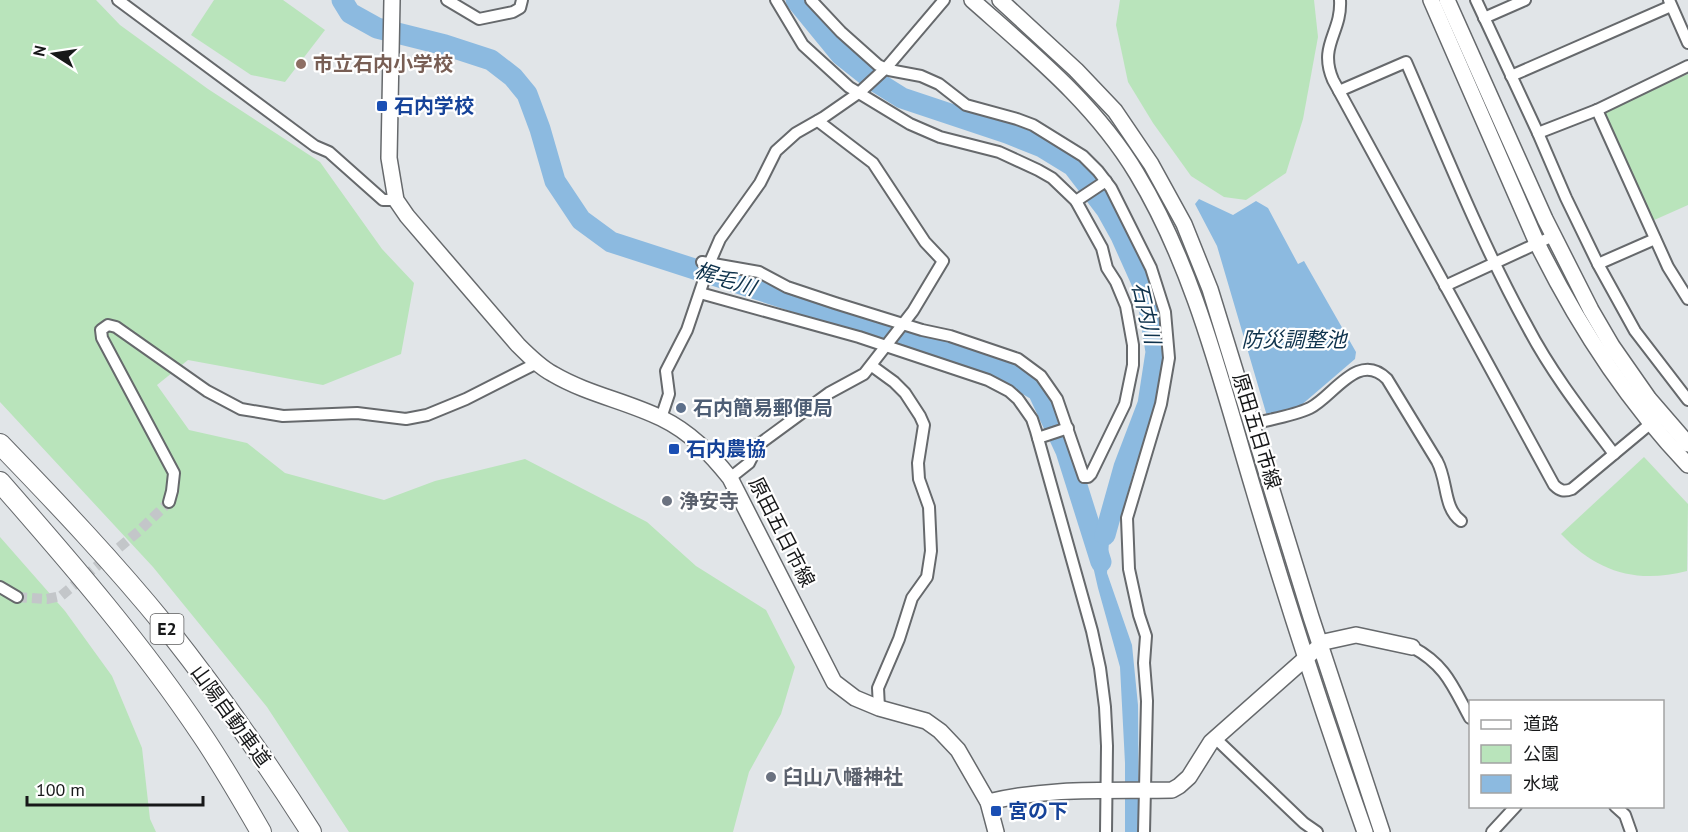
<svg xmlns="http://www.w3.org/2000/svg" width="1688" height="832" font-family="'PT Sans','Noto Sans JP',sans-serif">
  <style>
    .green { fill: #b9e4bb }
    .water { fill: #8cbae0 }
    .lines { fill: none; stroke-linecap: round; stroke-linejoin: round }
    .river { stroke: #8cbae0; stroke-width: 21 }
    .street-tunnel { stroke: #c3c6c9; stroke-width: 10; stroke-dasharray: 10 5; stroke-linecap: butt }
    .street-casing { stroke: #66696c; stroke-width: 14 }
    .secondary-casing { stroke: #66696c; stroke-width: 18 }
    .highway-casing { stroke: #66696c; stroke-width: 22 }
    .street { stroke: #fff; stroke-width: 10 }
    .secondary { stroke: #fff; stroke-width: 15 }
    .highway { stroke: #fff; stroke-width: 20 }
    .education-dot { fill: #8d6e63; stroke: #fff; stroke-width: 2 }
    .transit-dot { fill: #1a4fb4; stroke: #fff; stroke-width: 2 }
    .service-dot { fill: #5c6f8a; stroke: #fff; stroke-width: 2 }
    .worship-dot { fill: #6b7280; stroke: #fff; stroke-width: 2 }
    .labels { text-anchor: middle; stroke-width: 4.5; stroke-linejoin: round; paint-order: stroke }
    .shield { fill: #fff; stroke: #5d5d5e; stroke-width: 1.5 }
    .shield-label { font-size: 18px; font-weight: bold; fill: #171819 }
    .education-label { font-size: 20px; font-weight: bold; fill: #785e54; stroke: #fff; text-anchor: start }
    .transit-label { font-size: 20px; font-weight: bold; fill: #164399; stroke: #fff; text-anchor: start }
    .service-label { font-size: 20px; font-weight: bold; fill: #4e5e75; stroke: #fff; text-anchor: start }
    .street-label { font-size: 20px; fill: #171819; stroke: #fff }
    .worship-label { font-size: 20px; font-weight: bold; fill: #5b616d; stroke: #fff; text-anchor: start }
    .water-label { font-size: 21px; font-style: italic; fill: #0e324c; stroke: #fff }
  </style>
  <rect width="100%" height="100%" fill="#e1e5e8"/>
  <g class="green">
    <path d="M 0,0 L 96,0 L 120,25 L 208,89 L 320,162 L 382,249 L 414,283 L 401,354 L 323,385 L 188,360 L 157,385 L 189,430 L 247,443 L 285,473 L 384,500 L 435,481 L 525,459 L 647,522 L 696,566 L 766,610 L 795,667 L 781,714 L 749,772 L 733,832 L 349,832 L 267,707 L 153,567 L 0,402 Z"/>
    <path d="M 214,0 L 283,0 L 325,30 L 285,82 L 251,75 L 191,35 Z"/>
    <path d="M 1120,0 L 1314,0 L 1318,37 L 1303,119 L 1286,173 L 1246,200 L 1224,197 L 1191,176 L 1153,123 L 1128,82 L 1116,25 Z"/>
    <path d="M 1688,74 L 1688,205 L 1652,221 L 1605,115 L 1608,108 Z"/>
    <path d="M 1644,457 L 1688,504 L 1687,571 C 1636,584 1597,572 1561,534 Z"/>
    <path d="M 0,537 L 65,611 L 112,676 L 142,748 L 150,819 L 156,832 L 0,832 Z"/>
  </g>
  <g class="water">
    <path d="M 1199,199 L 1233,215 L 1256,201 L 1268,208 L 1298,264 L 1304,261 L 1356,352 L 1355,359 L 1299,407 L 1267,416 L 1217,246 L 1195,204 Z"/>
    <path d="M 1120,500 L 1109,541 L 1107,573 L 1132,645 L 1138,705 L 1139,832 L 1125,832 L 1125,763 L 1120,667 L 1098,588 L 1087,540 Z"/>
  </g>
  <g class="lines">
    <g class="river">
      <path d="M 342,0 L 350,13 L 377,28 L 445,45 L 491,60 L 513,77 L 527,94 L 540,129 L 555,181 L 581,220 L 611,242 L 1000,368 L 1038,391 L 1066,451 L 1101,562"/>
      <path d="M 796,0 L 841,55 L 870,78 L 902,98 L 1007,133 L 1042,147 L 1073,166 L 1106,209 L 1121,236 L 1143,285 L 1149,307 L 1156,352 L 1148,404 L 1124,467 L 1105,535"/>
    </g>
    <path class="street-tunnel" d="M 17,597 L 47,599 L 61,596 L 139,531 L 169,502"/>
    <defs>
      <g id="street">
        <path d="M 118,0 L 315,146 L 329,152 L 383,200 L 396,200"/>
        <path d="M 447,0 L 479,19 L 513,12 L 520,8 L 522,0"/>
        <path d="M 811,0 L 841,32 L 878,65 L 889,70 L 921,76 L 939,84 L 966,105 L 1017,119 L 1033,125 L 1083,156 L 1098,171 L 1111,188 L 1151,268 L 1165,312 L 1169,358 L 1161,404 L 1127,518 L 1129,569 L 1139,615 L 1146,636 L 1144,663 L 1147,701 L 1144,832"/>
        <path d="M 1340,0 C 1342,33 1318,45 1333,80 L 1554,485 C 1560,491 1564,492 1572,489 L 1650,424"/>
        <path d="M 1476,0 L 1538,133 L 1566,198 L 1598,264 L 1635,331 L 1688,400"/>
        <path d="M 1669,0 L 1688,43"/>
        <path d="M 1484,18 L 1525,0"/>
        <path d="M 1511,76 L 1671,6"/>
        <path d="M 1339,91 L 1406,62 C 1444,149 1481,243 1527,326 C 1551,372 1583,413 1614,454"/>
        <path d="M 1597,110 L 1668,267 L 1688,299"/>
        <path d="M 1538,133 L 1597,110 L 1688,66"/>
        <path d="M 1076,201 L 1106,181"/>
        <path d="M 702,262 L 759,272 L 787,287 L 835,303 L 922,330 L 950,336 L 1018,359 L 1041,376 L 1057,399 L 1084,477 L 1088,477 L 1091,474 L 1125,404 L 1133,365 L 1133,345 L 1126,306 L 1116,282 L 1107,268 L 1102,248 L 1076,201 L 1052,178 L 1038,170 L 999,152 L 940,137 L 910,124 L 849,87 L 803,45 L 776,0"/>
        <path d="M 1598,264 L 1655,239"/>
        <path d="M 1445,286 L 1553,236"/>
        <path d="M 700,293 L 859,337 L 988,380 L 1009,391 L 1018,399 L 1032,419 L 1036,431 L 1092,631 L 1100,668 L 1105,707 L 1107,746 L 1106,832"/>
        <path d="M 872,366 L 894,382 L 905,393 L 920,416 L 924,425 L 918,463 L 919,479 L 929,507 L 931,551 L 927,577 L 912,598 L 899,639 L 878,688 L 879,708"/>
        <path d="M 661,418 L 669,394 L 666,371 L 687,330 L 710,262 L 720,239 L 760,183 L 776,151 L 796,133 L 824,117 L 860,92 L 887,67 L 944,0"/>
        <path d="M 1252,424 C 1271,419 1293,416 1310,408 C 1333,397 1358,350 1387,379 L 1437,461 C 1448,481 1443,508 1461,521"/>
        <path d="M 1038,438 L 1068,428"/>
        <path d="M 730,478 L 749,463 L 758,445 L 829,393 L 864,374 L 913,311 L 943,261 L 925,242 L 873,163 L 818,121"/>
        <path d="M 169,502 L 172,491 L 174,473 L 102,338 L 101,330 L 108,325 L 116,327 L 207,391 L 241,409 L 283,416 L 357,413 L 406,419 L 427,415 L 466,399 L 537,363"/>
        <path d="M 0,587 L 17,597"/>
        <path d="M 1412,647 C 1446,665 1453,687 1470,718"/>
        <path d="M 1215,738 L 1304,823 L 1317,832"/>
        <path d="M 1615,806 L 1625,815 L 1631,832"/>
        <path d="M 1492,832 L 1516,806"/>
      </g>
      <g id="secondary">
        <path d="M 392,0 L 389,158 L 396,200 L 407,216 L 518,345 C 529,356 540,367 553,374 C 587,394 626,401 661,418 C 690,432 710,453 730,478 L 834,682 L 855,698 L 879,708 L 926,721 L 940,731 L 958,750 L 988,802 L 996,832"/>
        <path d="M 972,0 C 1033,54 1095,104 1137,174 C 1195,270 1222,385 1254,491 C 1288,606 1325,719 1365,832"/>
        <path d="M 1000,0 L 1076,70 L 1115,111 L 1151,164 L 1184,224 L 1210,289 L 1311,617 L 1382,832"/>
        <path d="M 1431,0 L 1537,243 C 1577,324 1626,400 1688,465"/>
        <path d="M 1447,0 L 1545,219 L 1591,310 L 1612,346 L 1649,399 L 1688,444"/>
        <path d="M 988,802 C 1050,787 1109,791 1172,790 L 1179,786 L 1189,777 L 1211,742 L 1324,642 L 1356,635 L 1412,647"/>
      </g>
      <g id="highway">
        <path d="M 0,444 C 57,503 114,563 166,627 C 218,693 266,761 311,832"/>
        <path d="M 0,482 C 71,563 142,645 202,735 C 223,766 242,799 261,832"/>
      </g>
    </defs>
    <use href="#street" class="street-casing"/>
    <use href="#secondary" class="secondary-casing"/>
    <use href="#highway" class="highway-casing"/>
    <use href="#street" class="street"/>
    <use href="#secondary" class="secondary"/>
    <use href="#highway" class="highway"/>
  </g>
  <circle class="education-dot" cx="301" cy="64" r="6"/>
  <g class="transit-dot">
    <rect x="376" y="100" width="12" height="12" rx="3"/>
    <rect x="668" y="443" width="12" height="12" rx="3"/>
    <rect x="990" y="805" width="12" height="12" rx="3"/>
  </g>
  <circle class="service-dot" cx="681" cy="408" r="6"/>
  <g class="worship-dot">
    <circle cx="667" cy="501" r="6"/>
    <circle cx="771" cy="777" r="6"/>
  </g>
  <g class="labels">
    <rect class="shield" x="150.5" y="614" width="33" height="30" rx="4.5"/>
    <g class="shield-label">
      <text x="167" y="635">E2</text>
    </g>
    <g class="education-label">
      <text x="313" y="71">市立石内小学校</text>
    </g>
    <g class="transit-label">
      <text x="394" y="113">石内学校</text>
      <text x="686" y="456">石内農協</text>
      <text x="1008" y="818">宮の下</text>
    </g>
    <g class="service-label">
      <text x="693" y="415">石内簡易郵便局</text>
    </g>
    <g class="street-label">
      <text transform="translate(1257 431) rotate(73)" y="7">原田五日市線</text>
      <text transform="translate(782 532) rotate(63)" y="7">原田五日市線</text>
      <text transform="translate(231 716) rotate(54)" y="7">山陽自動車道</text>
    </g>
    <g class="worship-label">
      <text x="679" y="508">浄安寺</text>
      <text x="783" y="784">臼山八幡神社</text>
    </g>
    <g class="water-label">
      <text transform="translate(725 279) rotate(18)" y="7">梶毛川</text>
      <text transform="translate(1146 313) rotate(77)" y="7">石内川</text>
      <text x="1294" y="347">防災調整池</text>
    </g>
  </g>
  <rect x="1469" y="700" width="195" height="108" fill="#ffffff" stroke="#a2a3a3" stroke-width="1.5"/>
  <rect x="1481" y="720" width="30" height="9" fill="#ffffff" stroke="#a2a3a3" stroke-width="1.5"/>
  <text x="1523" y="730" font-size="18" fill="#171819">道路</text>
  <rect x="1481" y="745" width="30" height="18" fill="#b9e4bb" stroke="#a2a3a3" stroke-width="1.5"/>
  <text x="1523" y="760" font-size="18" fill="#171819">公園</text>
  <rect x="1481" y="775" width="30" height="18" fill="#8cbae0" stroke="#a2a3a3" stroke-width="1.5"/>
  <text x="1523" y="790" font-size="18" fill="#171819">水域</text>
  <g transform="translate(54 54) rotate(282)" stroke="#ffffff" stroke-width="4.5" paint-order="stroke">
  <path d="M0-4.5L10 22L0 15L-10 22Z" fill="#171819"/>
  <text y="-9" font-size="16" font-weight="bold" text-anchor="middle" fill="#171819">N</text>
  </g>
  <path d="M27 796v9h176v-9" fill="none" stroke="#171819" stroke-width="3"/>
  <text x="36" y="796" font-size="18" fill="#171819" stroke="#ffffff" stroke-width="4.5" paint-order="stroke">100 m</text>
</svg>
